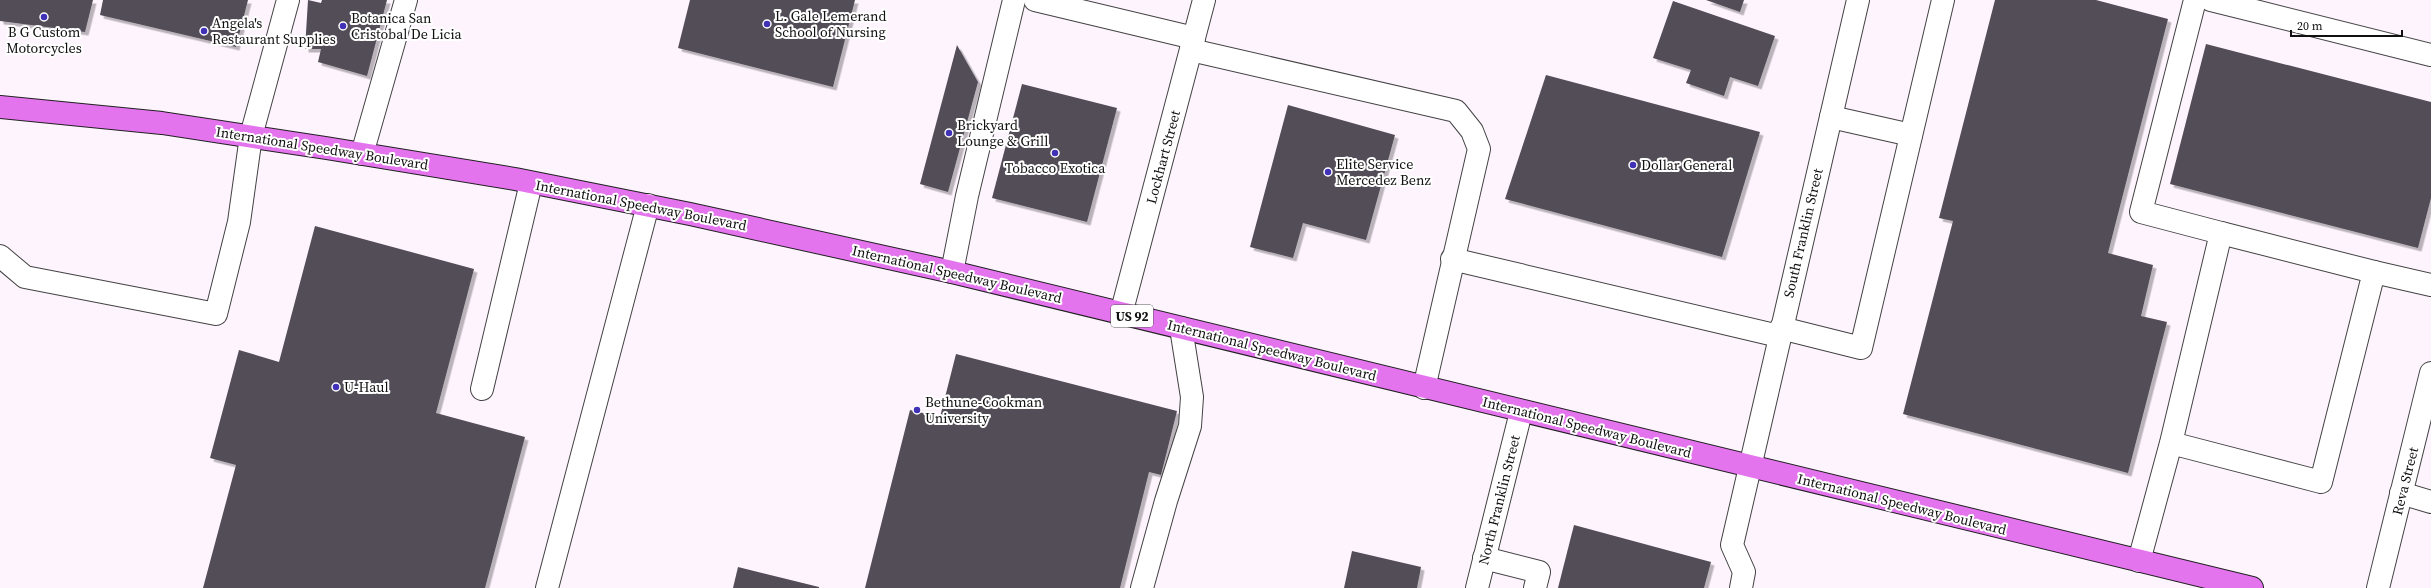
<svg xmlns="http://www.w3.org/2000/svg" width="2431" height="588" font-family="'Source Serif 4',serif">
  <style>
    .building { fill: #534d58; filter: url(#shadow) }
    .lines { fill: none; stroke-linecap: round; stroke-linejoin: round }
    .minor-casing { stroke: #434343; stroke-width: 24 }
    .major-casing { stroke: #212121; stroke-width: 24 }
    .minor { stroke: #fff; stroke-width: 22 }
    .major { stroke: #e474ee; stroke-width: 22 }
    .poi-dot { fill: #4031b6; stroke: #fff; stroke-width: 1.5 }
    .labels { text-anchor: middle; stroke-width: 4; stroke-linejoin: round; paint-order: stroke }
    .shield { fill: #fff; stroke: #585858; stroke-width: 1 }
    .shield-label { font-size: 13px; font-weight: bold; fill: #101010 }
    .poi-label { font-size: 14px; fill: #101010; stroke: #fff; text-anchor: start }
    .street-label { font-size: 14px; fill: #101010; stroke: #fff }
  </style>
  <defs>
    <filter id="shadow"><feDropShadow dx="3.5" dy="3.5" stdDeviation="0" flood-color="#0004"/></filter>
  </defs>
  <rect width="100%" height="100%" fill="#fef4fe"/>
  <g class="building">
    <path d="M 0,0 L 93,0 L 85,32 L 0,21 Z"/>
    <path d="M 103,0 L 248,0 L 236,47 L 100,15 Z"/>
    <path d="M 308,0 L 321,3 L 322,0 L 387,0 L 367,76 L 318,62 L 321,49 L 305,49 Z"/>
    <path d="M 690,0 L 855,0 L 833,87 L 678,48 Z"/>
    <path d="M 1706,0 L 1744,0 L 1740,12 Z"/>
    <path d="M 1995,0 L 2096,0 L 2168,19 L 2108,253 L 2153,265 L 2141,316 L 2167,322 L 2128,473 L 1903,414 L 1953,221 L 1939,218 Z"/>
    <path d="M 1673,1 L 1775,36 L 1758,86 L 1730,77 L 1724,96 L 1686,83 L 1691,70 L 1653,58 Z"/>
    <path d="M 2206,44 L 2431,102 L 2431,198 L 2418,248 L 2170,184 Z"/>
    <path d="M 957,45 L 978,82 L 948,192 L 920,184 Z"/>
    <path d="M 1546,75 L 1760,132 L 1722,257 L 1505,199 Z"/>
    <path d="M 1022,84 L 1117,108 L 1087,222 L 992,198 Z"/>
    <path d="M 1288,105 L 1395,135 L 1366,240 L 1303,223 L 1293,258 L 1250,247 Z"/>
    <path d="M 315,226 L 474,269 L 436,413 L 525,437 L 485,588 L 203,588 L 236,465 L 210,458 L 239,350 L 279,362 Z"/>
    <path d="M 956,354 L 1177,411 L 1161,475 L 1149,472 L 1120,588 L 865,588 L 910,410 L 940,417 Z"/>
    <path d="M 1574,525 L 1711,562 L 1704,588 L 1558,588 Z"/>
    <path d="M 1352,551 L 1421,567 L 1417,588 L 1344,588 Z"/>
    <path d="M 738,567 L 819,587 L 819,588 L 733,588 Z"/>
  </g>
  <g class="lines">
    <defs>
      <g id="minor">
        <path d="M 1035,0 L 1194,38"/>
        <path d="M 2195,0 L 2141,212 L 2221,233"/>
        <path d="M 2211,0 L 2431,55"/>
        <path d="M 1191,50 L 1456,111 L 1472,131 L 1479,149 L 1424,388"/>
        <path d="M 1831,117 L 1911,135"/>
        <path d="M 362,154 L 406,0"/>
        <path d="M 0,256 L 25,277 L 216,314 L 239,222 L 251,136 L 288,0"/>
        <path d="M 1452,259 L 1779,336"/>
        <path d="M 952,272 L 967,196 L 1014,0"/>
        <path d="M 2374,272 L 2431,285"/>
        <path d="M 1121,314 L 1204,0"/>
        <path d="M 1781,328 L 1861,348 L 1943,0"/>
        <path d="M 482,389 L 531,183"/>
        <path d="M 2401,493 L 2431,502"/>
        <path d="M 1484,558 L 1539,572 L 1535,588"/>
        <path d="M 2139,561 L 2171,443 L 2221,233 L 2374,272 L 2321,482 L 2171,443"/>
        <path d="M 547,588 L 648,205"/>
        <path d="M 1142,588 L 1166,501 L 1190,426 L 1192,397 L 1181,328"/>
        <path d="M 1477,588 L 1521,412"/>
        <path d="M 1741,588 L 1744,572 L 1732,545 L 1858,0"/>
        <path d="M 2378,588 L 2431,373"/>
      </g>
      <path id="major" d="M 0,107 L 162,123 L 326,148 L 515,179 L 690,214 L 952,272 L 2252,588"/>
    </defs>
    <use href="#minor" class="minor-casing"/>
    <use href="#major" class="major-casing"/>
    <use href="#minor" class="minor"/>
    <use href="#major" class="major"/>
  </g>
  <g class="poi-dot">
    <circle cx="44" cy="17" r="4"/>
    <circle cx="767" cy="24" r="4"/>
    <circle cx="343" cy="26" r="4"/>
    <circle cx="204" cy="31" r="4"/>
    <circle cx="949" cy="133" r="4"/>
    <circle cx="1055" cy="153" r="4"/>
    <circle cx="1633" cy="165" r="4"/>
    <circle cx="1328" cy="172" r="4"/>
    <circle cx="336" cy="387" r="4"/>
    <circle cx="917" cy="410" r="4"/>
  </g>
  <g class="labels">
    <rect class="shield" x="1111" y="305" width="42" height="22" rx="3"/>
    <g class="shield-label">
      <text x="1132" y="321">US 92</text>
    </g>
    <g class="poi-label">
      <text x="775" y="21">L. Gale Lemerand<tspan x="775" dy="16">School of Nursing</tspan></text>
      <text x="351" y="23">Botanica San<tspan x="351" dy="16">Cristobal De Licia</tspan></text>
      <text x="212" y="28">Angela's<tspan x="212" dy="16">Restaurant Supplies</tspan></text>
      <text x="44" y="37" text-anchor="middle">B G Custom<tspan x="44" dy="16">Motorcycles</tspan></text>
      <text x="957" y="130">Brickyard<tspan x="957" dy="16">Lounge &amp; Grill</tspan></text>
      <text x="1336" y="169">Elite Service<tspan x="1336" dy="16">Mercedez Benz</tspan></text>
      <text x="1641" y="170">Dollar General</text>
      <text x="1055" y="173" text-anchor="middle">Tobacco Exotica</text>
      <text x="344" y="392">U-Haul</text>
      <text x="925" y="407">Bethune-Cookman<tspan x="925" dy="16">University</tspan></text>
    </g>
    <g class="street-label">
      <text transform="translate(322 148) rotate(9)" y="5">International Speedway Boulevard</text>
      <text transform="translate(1163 157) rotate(-75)" y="5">Lockhart Street</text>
      <text transform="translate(641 205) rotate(11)" y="5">International Speedway Boulevard</text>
      <text transform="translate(1803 233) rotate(-77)" y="5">South Franklin Street</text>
      <text transform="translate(957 274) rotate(13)" y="5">International Speedway Boulevard</text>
      <text transform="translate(1272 350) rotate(14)" y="5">International Speedway Boulevard</text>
      <text transform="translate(1587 427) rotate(14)" y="5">International Speedway Boulevard</text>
      <text transform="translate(2405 481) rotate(-76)" y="5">Reva Street</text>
      <text transform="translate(1499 500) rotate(-76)" y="5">North Franklin Street</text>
      <text transform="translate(1902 504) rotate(14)" y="5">International Speedway Boulevard</text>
    </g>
  </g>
  <path d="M2291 30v6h111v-6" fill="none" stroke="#101010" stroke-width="2"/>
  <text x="2297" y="30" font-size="12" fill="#101010" stroke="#ffffff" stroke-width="3" paint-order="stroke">20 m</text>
</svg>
